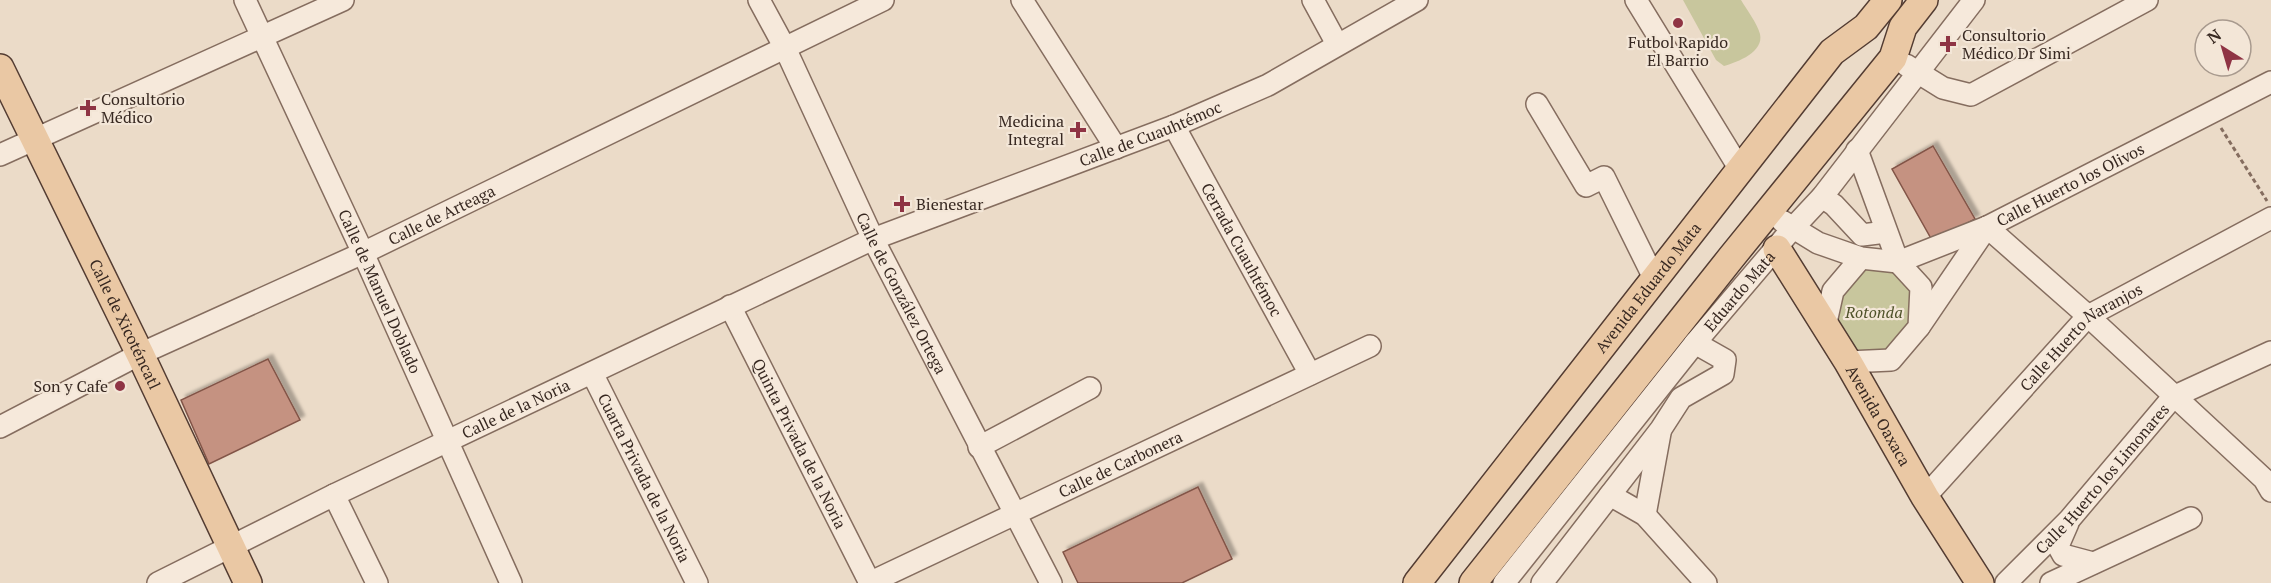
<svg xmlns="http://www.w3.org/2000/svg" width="2271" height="583" font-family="'PT Serif',serif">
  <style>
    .green { fill: #c8c69d }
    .building { fill: #c59281; stroke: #825447; stroke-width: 1.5; filter: url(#shadow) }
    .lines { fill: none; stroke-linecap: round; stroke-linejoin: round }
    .minor-casing { stroke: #856d5f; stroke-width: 24 }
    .major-casing { stroke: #533c32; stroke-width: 30 }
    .path { stroke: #856d5f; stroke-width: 3; stroke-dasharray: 4.5 3; stroke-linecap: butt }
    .minor { stroke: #f6e9db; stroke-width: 21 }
    .major { stroke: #eac8a4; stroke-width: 27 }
    .poi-dot { fill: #8f3444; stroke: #f3e6d7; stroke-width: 2 }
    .labels { text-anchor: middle; stroke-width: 4.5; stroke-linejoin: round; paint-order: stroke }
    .poi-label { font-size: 16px; fill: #372821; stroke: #f3e6d7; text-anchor: start }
    .street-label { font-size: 16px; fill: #372821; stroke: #f3e6d7 }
    .park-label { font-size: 16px; font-style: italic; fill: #4e5129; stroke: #f3e6d7 }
  </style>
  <defs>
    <filter id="shadow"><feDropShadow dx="4.5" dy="-4.5" stdDeviation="1.5" flood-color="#0004"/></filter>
  </defs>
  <rect width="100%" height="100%" fill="#ebdbc8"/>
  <g class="green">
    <path d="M 1683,0 L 1741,0 C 1747,10 1757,23 1760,34 C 1764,52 1738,62 1724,66 L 1716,60 Z"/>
    <path d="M 1863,263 L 1895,265 L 1918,287 L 1918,325 L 1889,358 L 1847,360 L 1828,326 L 1834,291 Z"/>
  </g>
  <g class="building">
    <path d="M 1933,146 L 1975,219 L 1933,242 L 1892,169 Z"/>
    <path d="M 268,359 L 300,420 L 209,464 L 181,400 Z"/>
    <path d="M 1198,487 L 1232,559 L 1182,583 L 1078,583 L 1063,552 Z"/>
  </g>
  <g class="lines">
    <defs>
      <g id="minor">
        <path id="s1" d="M 245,0 L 363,253 L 511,583"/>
        <path id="s2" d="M 759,0 L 785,48 L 873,239 L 1051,583"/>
        <path d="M 1022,0 L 1116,148"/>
        <path d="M 1313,0 L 1337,44"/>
        <path d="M 1636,0 L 1741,171"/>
        <path d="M 1906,65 L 1943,88 L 1971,95 L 2147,0"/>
        <path d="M 1537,104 L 1586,186 L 1604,177 L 1655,280"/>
        <path id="s3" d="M 1174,126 L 1310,374"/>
        <path d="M 0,155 L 343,0"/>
        <path d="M 1822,197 L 1834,205 L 1862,235 L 1886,232"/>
        <path id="s4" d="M 1782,221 L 1818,243 L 1861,258 L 1898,262 L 1987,227 L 2271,82"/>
        <path d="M 1987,227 L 2088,316 L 2264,479 L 2271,491"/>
        <path id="s5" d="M 730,306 L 870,583"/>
        <path d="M 1825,327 L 1833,291 L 1861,258"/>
        <path d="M 1919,327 L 1987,227"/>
        <path d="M 1848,362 L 1891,360 L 1919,327 L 1921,287 L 1898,262 L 1857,150"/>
        <path id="s6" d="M 592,373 L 697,583"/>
        <path id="s7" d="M 0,427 L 140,354 L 363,253 L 883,0"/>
        <path d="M 979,447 L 1090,388"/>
        <path d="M 334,495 L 377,583"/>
        <path d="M 1610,495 L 1645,515 L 1706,583"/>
        <path id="s8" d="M 1925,497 L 2088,316 L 2271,218"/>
        <path d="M 1645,515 L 1660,433"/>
        <path d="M 2068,523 L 2058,546 L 2063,555 L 2093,563"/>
        <path id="s9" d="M 158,583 L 334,495 L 873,239 L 1174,126 L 1268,85 L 1417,0"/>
        <path id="s10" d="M 869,583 L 1370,346"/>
        <path id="s11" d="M 1504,583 L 1695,343 L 1792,229 L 1822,197 L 1974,0"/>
        <path d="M 1542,583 L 1661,429 L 1681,398 L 1723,374 L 1725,360 L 1695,343"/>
        <path id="s12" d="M 2006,583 L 2069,520 L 2173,397 L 2271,352"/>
        <path d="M 2051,583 L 2191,518"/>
      </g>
      <g id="major">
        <path id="s13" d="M 0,68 L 140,354 L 248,583"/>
        <path id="s14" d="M 1777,249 L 1848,362 L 1925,497 L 1980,583"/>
        <path id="s15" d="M 1417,583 L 1832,52 L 1866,27 L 1888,0"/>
        <path d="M 1473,583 L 1730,259 L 1893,58 L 1903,27 L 1924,0"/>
      </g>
    </defs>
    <use href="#minor" class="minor-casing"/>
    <use href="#major" class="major-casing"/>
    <path class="path" d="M 2221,128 L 2267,201"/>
    <use href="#minor" class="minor"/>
    <use href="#major" class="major"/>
  </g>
  <g class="poi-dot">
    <circle cx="1678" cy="23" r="6"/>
    <path d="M1945 35h6v6h6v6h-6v6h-6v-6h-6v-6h6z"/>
    <path d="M85 99h6v6h6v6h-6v6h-6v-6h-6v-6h6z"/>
    <path d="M1075 121h6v6h6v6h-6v6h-6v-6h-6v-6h6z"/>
    <path d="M899 195h6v6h6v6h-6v6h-6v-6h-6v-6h6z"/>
    <circle cx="120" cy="386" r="6"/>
  </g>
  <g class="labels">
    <g class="poi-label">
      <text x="1962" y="41">Consultorio<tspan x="1962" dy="18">Médico Dr Simi</tspan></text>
      <text x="1678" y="48" text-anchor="middle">Futbol Rapido<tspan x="1678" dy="18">El Barrio</tspan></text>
      <text x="101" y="105">Consultorio<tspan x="101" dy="18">Médico</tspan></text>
      <text x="1064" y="127" text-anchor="end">Medicina<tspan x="1064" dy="18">Integral</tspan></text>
      <text x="916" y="210">Bienestar</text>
      <text x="108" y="392" text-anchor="end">Son y Cafe</text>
    </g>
    <g class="street-label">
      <text dy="6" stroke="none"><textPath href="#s9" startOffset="1090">Calle de Cuauhtémoc</textPath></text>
      <text dy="6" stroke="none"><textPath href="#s4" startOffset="314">Calle Huerto los Olivos</textPath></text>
      <text dy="6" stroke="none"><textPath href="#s7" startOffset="490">Calle de Arteaga</textPath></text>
      <text dy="6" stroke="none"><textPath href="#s3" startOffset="141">Cerrada Cuauhtémoc</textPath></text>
      <text dy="6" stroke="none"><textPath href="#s15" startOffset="375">Avenida Eduardo Mata</textPath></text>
      <text dy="6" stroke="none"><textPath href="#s1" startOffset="321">Calle de Manuel Doblado</textPath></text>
      <text dy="6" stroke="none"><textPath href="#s11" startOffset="375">Eduardo Mata</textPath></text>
      <text dy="6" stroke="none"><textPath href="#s2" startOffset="326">Calle de González Ortega</textPath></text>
      <text dy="6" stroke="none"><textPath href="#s13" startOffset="285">Calle de Xicoténcatl</textPath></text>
      <text dy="6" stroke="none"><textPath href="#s8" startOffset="225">Calle Huerto Naranjos</textPath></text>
      <text dy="6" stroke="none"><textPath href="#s9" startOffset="398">Calle de la Noria</textPath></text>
      <text dy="6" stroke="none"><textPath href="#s14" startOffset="195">Avenida Oaxaca</textPath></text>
      <text dy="6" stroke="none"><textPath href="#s5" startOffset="154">Quinta Privada de la Noria</textPath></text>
      <text dy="6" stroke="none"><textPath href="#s10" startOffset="278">Calle de Carbonera</textPath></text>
      <text dy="6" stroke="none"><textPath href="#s12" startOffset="142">Calle Huerto los Limonares</textPath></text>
      <text dy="6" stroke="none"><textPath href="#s6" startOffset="117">Cuarta Privada de la Noria</textPath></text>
    </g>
    <g class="park-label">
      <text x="1874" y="318">Rotonda</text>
    </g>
  </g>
  <g transform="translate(2223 48) rotate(323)"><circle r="28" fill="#f3e6d7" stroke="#a89a8e" stroke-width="1.5"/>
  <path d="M0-4.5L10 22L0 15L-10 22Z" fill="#8f3444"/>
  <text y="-9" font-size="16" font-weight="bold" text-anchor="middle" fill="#372821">N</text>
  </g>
</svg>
